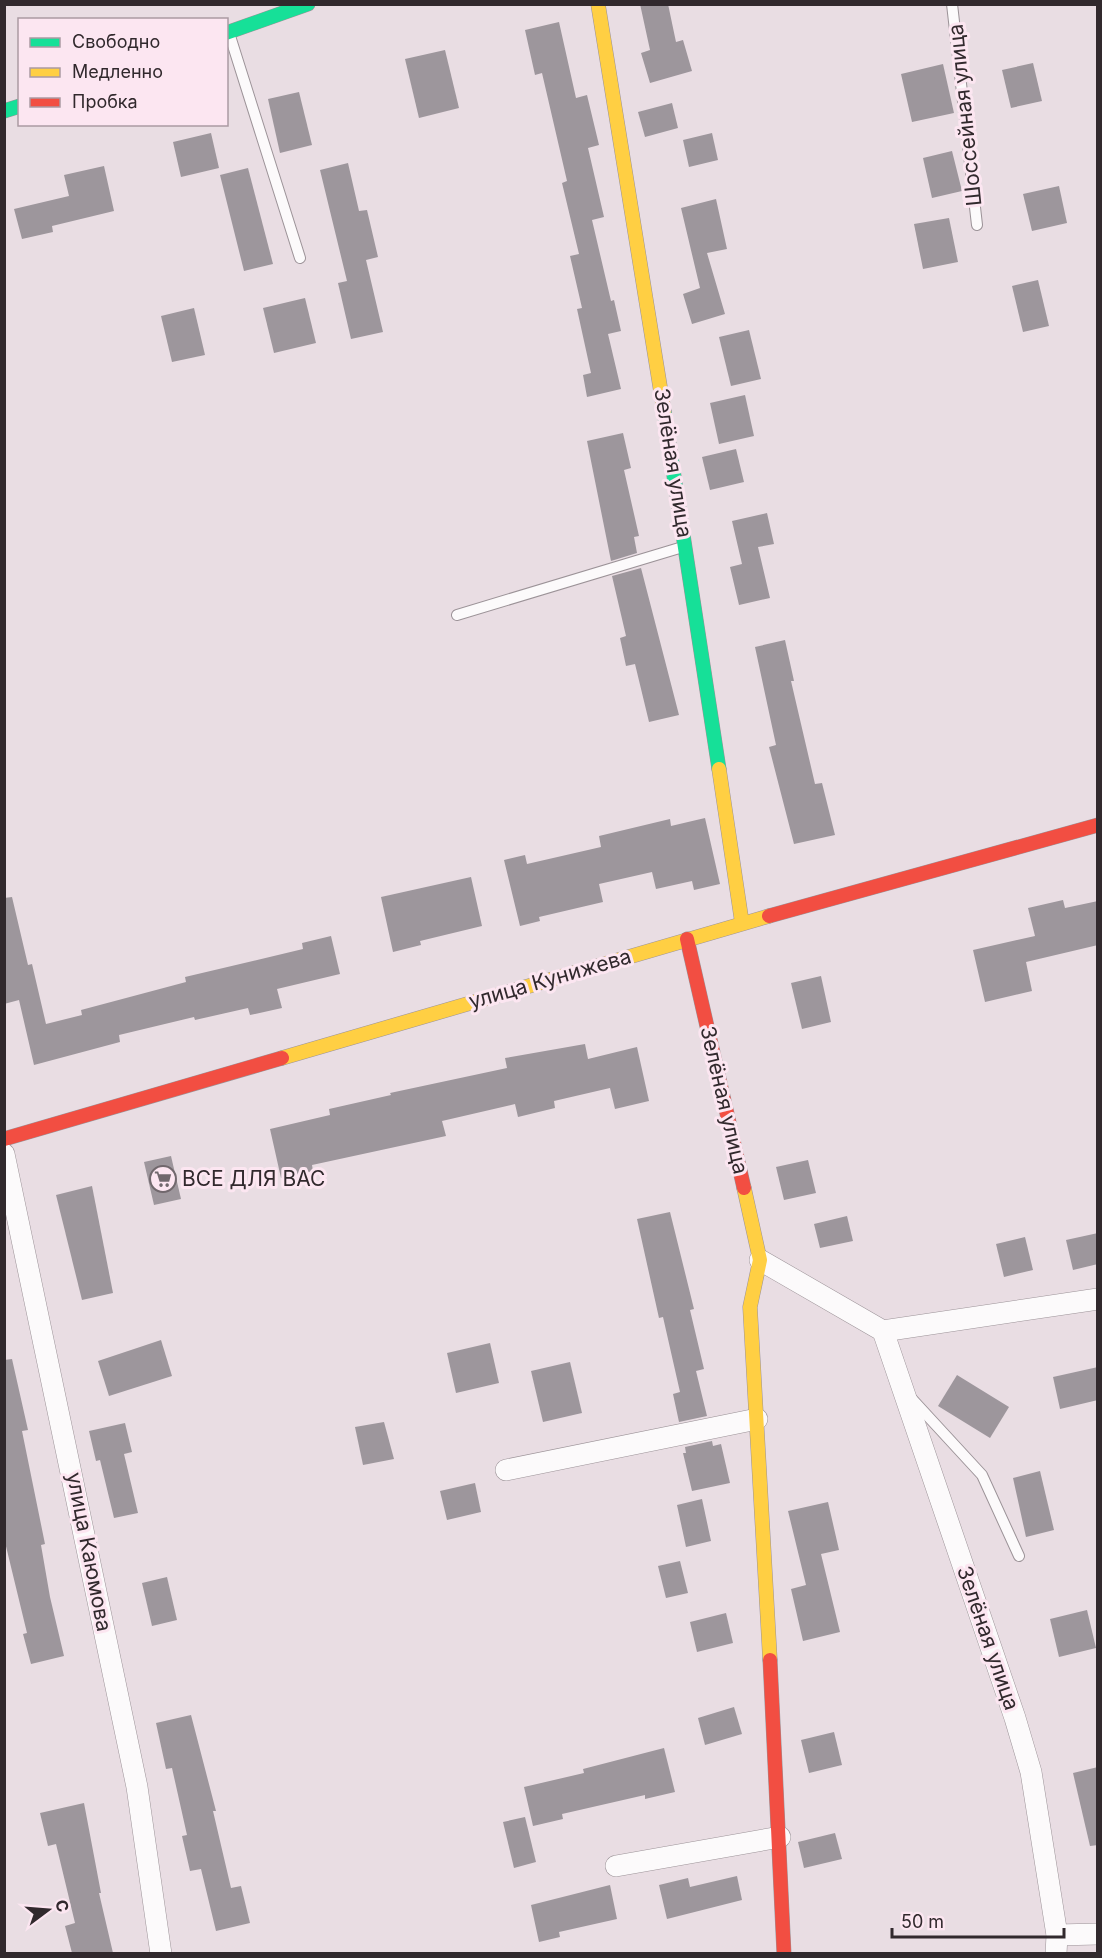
<svg xmlns="http://www.w3.org/2000/svg" width="1102" height="1958" font-family="Inter,sans-serif">
  <style>
    .building { fill: #9d969c }
    .lines { fill: none; stroke-linecap: round; stroke-linejoin: round }
    .lane-casing { stroke: #9c9398; stroke-width: 12 }
    .street-casing { stroke: #9c9398; stroke-width: 22 }
    .fast-casing { stroke: #9c9398; stroke-width: 15 }
    .slow-casing { stroke: #9c9398; stroke-width: 15 }
    .jam-casing { stroke: #9c9398; stroke-width: 15 }
    .lane { stroke: #fcfafb; stroke-width: 10 }
    .street { stroke: #fcfafb; stroke-width: 21 }
    .fast { stroke: #16e098; stroke-width: 14 }
    .slow { stroke: #ffcf43; stroke-width: 14 }
    .jam { stroke: #f24e42; stroke-width: 14 }
    .labels { text-anchor: middle; stroke-width: 6; stroke-linejoin: round; paint-order: stroke }
    .street-label { font-size: 21px; fill: #31292d; stroke: #fce6f1 }
    .poi-label { font-size: 21px; fill: #31292d; stroke: #fce6f1; text-anchor: start }
  </style>
  <rect width="100%" height="100%" fill="#e9dde3"/>
  <g class="building">
    <path d="M 640,4 L 668,4 L 676,42 L 683,40 L 692,71 L 650,83 L 641,53 L 650,50 Z"/>
    <path d="M 559,22 L 576,98 L 587,95 L 599,145 L 588,148 L 604,217 L 592,220 L 611,301 L 614,300 L 621,331 L 608,334 L 621,389 L 587,397 L 583,375 L 591,373 L 577,309 L 582,308 L 570,256 L 579,254 L 562,183 L 567,181 L 542,73 L 535,75 L 525,30 Z"/>
    <path d="M 445,50 L 459,108 L 419,118 L 405,59 Z"/>
    <path d="M 1033,63 L 1042,101 L 1011,108 L 1002,70 Z"/>
    <path d="M 943,64 L 954,113 L 912,122 L 901,74 Z"/>
    <path d="M 299,92 L 312,145 L 280,153 L 268,99 Z"/>
    <path d="M 672,103 L 678,128 L 645,137 L 638,112 Z"/>
    <path d="M 211,133 L 219,168 L 181,177 L 173,142 Z"/>
    <path d="M 712,133 L 718,160 L 689,167 L 683,140 Z"/>
    <path d="M 952,151 L 962,191 L 932,198 L 923,158 Z"/>
    <path d="M 348,163 L 359,211 L 367,210 L 378,257 L 366,260 L 383,332 L 351,339 L 338,283 L 347,281 L 320,170 Z"/>
    <path d="M 104,166 L 114,211 L 52,226 L 53,232 L 22,239 L 14,209 L 69,196 L 64,175 Z"/>
    <path d="M 248,168 L 273,264 L 244,271 L 220,175 Z"/>
    <path d="M 1059,186 L 1067,223 L 1032,231 L 1023,194 Z"/>
    <path d="M 716,199 L 727,249 L 707,253 L 725,314 L 692,324 L 683,294 L 700,288 L 681,208 Z"/>
    <path d="M 949,218 L 958,262 L 923,269 L 914,224 Z"/>
    <path d="M 1038,280 L 1049,326 L 1023,332 L 1012,286 Z"/>
    <path d="M 305,298 L 316,343 L 274,353 L 263,308 Z"/>
    <path d="M 194,308 L 205,355 L 172,362 L 161,316 Z"/>
    <path d="M 749,330 L 761,379 L 731,386 L 719,337 Z"/>
    <path d="M 745,395 L 754,436 L 719,444 L 710,403 Z"/>
    <path d="M 623,433 L 631,468 L 624,470 L 639,536 L 634,537 L 637,553 L 611,561 L 587,441 Z"/>
    <path d="M 736,449 L 744,482 L 710,490 L 702,457 Z"/>
    <path d="M 767,513 L 774,544 L 758,547 L 770,598 L 739,605 L 730,567 L 742,564 L 732,521 Z"/>
    <path d="M 641,568 L 679,715 L 649,722 L 635,664 L 626,666 L 620,638 L 626,636 L 612,576 Z"/>
    <path d="M 785,640 L 794,681 L 791,681 L 815,784 L 822,783 L 835,835 L 794,844 L 769,747 L 776,745 L 755,647 Z"/>
    <path d="M 705,818 L 720,884 L 694,890 L 692,881 L 656,889 L 652,872 L 599,884 L 603,902 L 539,917 L 540,921 L 520,926 L 504,860 L 525,855 L 527,864 L 601,847 L 599,836 L 670,819 L 671,826 Z"/>
    <path d="M 471,877 L 482,926 L 420,941 L 421,945 L 393,952 L 381,897 Z"/>
    <path d="M 12,897 L 28,965 L 32,964 L 46,1024 L 82,1015 L 81,1010 L 186,982 L 185,977 L 303,949 L 302,943 L 331,936 L 340,974 L 277,989 L 282,1008 L 250,1015 L 248,1008 L 195,1020 L 194,1017 L 119,1035 L 120,1042 L 34,1065 L 19,1000 L 4,1004 L 4,898 Z"/>
    <path d="M 1063,900 L 1065,908 L 1098,901 L 1098,945 L 1026,962 L 1032,991 L 985,1002 L 973,950 L 1035,936 L 1028,908 Z"/>
    <path d="M 821,976 L 831,1022 L 802,1029 L 791,983 Z"/>
    <path d="M 585,1044 L 588,1059 L 637,1047 L 649,1101 L 615,1109 L 610,1088 L 554,1101 L 555,1108 L 518,1117 L 515,1104 L 442,1121 L 446,1136 L 312,1165 L 313,1171 L 281,1178 L 270,1129 L 330,1115 L 329,1109 L 391,1095 L 390,1093 L 507,1068 L 505,1058 Z"/>
    <path d="M 171,1156 L 181,1199 L 154,1205 L 144,1162 Z"/>
    <path d="M 808,1160 L 816,1193 L 784,1200 L 776,1167 Z"/>
    <path d="M 92,1186 L 113,1293 L 82,1300 L 56,1195 Z"/>
    <path d="M 670,1212 L 694,1309 L 690,1310 L 704,1369 L 696,1371 L 707,1416 L 679,1422 L 673,1394 L 680,1392 L 663,1317 L 659,1318 L 637,1219 Z"/>
    <path d="M 847,1216 L 853,1241 L 820,1248 L 814,1224 Z"/>
    <path d="M 1098,1233 L 1098,1264 L 1073,1270 L 1066,1240 Z"/>
    <path d="M 1025,1237 L 1033,1270 L 1004,1277 L 996,1244 Z"/>
    <path d="M 161,1340 L 172,1376 L 109,1396 L 98,1361 Z"/>
    <path d="M 490,1343 L 499,1383 L 456,1393 L 447,1353 Z"/>
    <path d="M 12,1359 L 28,1430 L 22,1431 L 45,1544 L 41,1545 L 50,1597 L 64,1656 L 31,1664 L 23,1634 L 27,1633 L 4,1538 L 4,1360 Z"/>
    <path d="M 570,1362 L 582,1413 L 543,1422 L 531,1371 Z"/>
    <path d="M 1098,1367 L 1098,1400 L 1060,1409 L 1053,1377 Z"/>
    <path d="M 957,1375 L 1009,1407 L 990,1438 L 938,1406 Z"/>
    <path d="M 384,1422 L 394,1459 L 363,1465 L 355,1427 Z"/>
    <path d="M 125,1423 L 132,1452 L 124,1454 L 138,1513 L 114,1518 L 100,1460 L 96,1461 L 89,1431 Z"/>
    <path d="M 712,1441 L 713,1446 L 721,1444 L 730,1483 L 692,1491 L 683,1453 L 686,1453 L 685,1447 Z"/>
    <path d="M 1040,1471 L 1054,1530 L 1026,1537 L 1013,1478 Z"/>
    <path d="M 475,1483 L 481,1512 L 447,1520 L 440,1491 Z"/>
    <path d="M 702,1499 L 711,1541 L 686,1547 L 677,1505 Z"/>
    <path d="M 828,1502 L 839,1550 L 821,1554 L 840,1632 L 803,1641 L 791,1589 L 806,1585 L 788,1511 Z"/>
    <path d="M 680,1561 L 688,1593 L 666,1598 L 658,1566 Z"/>
    <path d="M 167,1577 L 177,1620 L 152,1626 L 142,1583 Z"/>
    <path d="M 1087,1610 L 1096,1648 L 1059,1657 L 1050,1619 Z"/>
    <path d="M 726,1613 L 733,1643 L 697,1652 L 690,1622 Z"/>
    <path d="M 734,1707 L 742,1734 L 705,1745 L 698,1718 Z"/>
    <path d="M 191,1715 L 216,1811 L 213,1811 L 231,1888 L 241,1886 L 250,1923 L 216,1931 L 201,1869 L 190,1871 L 182,1836 L 187,1835 L 172,1768 L 166,1769 L 156,1723 Z"/>
    <path d="M 834,1732 L 842,1765 L 809,1773 L 801,1740 Z"/>
    <path d="M 664,1748 L 675,1792 L 645,1799 L 645,1795 L 562,1814 L 563,1819 L 533,1826 L 524,1787 L 584,1773 L 583,1769 Z"/>
    <path d="M 1098,1767 L 1098,1845 L 1090,1846 L 1073,1773 Z"/>
    <path d="M 84,1803 L 101,1893 L 99,1893 L 113,1953 L 72,1953 L 65,1926 L 75,1923 L 56,1844 L 48,1846 L 40,1813 Z"/>
    <path d="M 525,1817 L 536,1862 L 514,1868 L 503,1822 Z"/>
    <path d="M 835,1833 L 842,1859 L 804,1868 L 798,1842 Z"/>
    <path d="M 737,1876 L 742,1900 L 667,1919 L 659,1885 L 688,1878 L 690,1887 Z"/>
    <path d="M 610,1885 L 617,1919 L 559,1932 L 560,1937 L 539,1942 L 531,1905 Z"/>
  </g>
  <g class="lines">
    <defs>
      <g id="lane">
        <path d="M 952,4 L 977,225"/>
        <path d="M 230,36 L 300,258"/>
        <path d="M 457,615 L 686,546"/>
        <path d="M 912,1399 L 982,1475 L 1019,1556"/>
      </g>
      <g id="street">
        <path d="M 4,1154 L 137,1787 L 161,1954"/>
        <path d="M 760,1260 L 883,1331 L 1098,1299"/>
        <path d="M 883,1331 L 1015,1718 L 1031,1772 L 1057,1935 L 1056,1954"/>
        <path d="M 506,1470 L 757,1419"/>
        <path d="M 616,1866 L 780,1837"/>
        <path d="M 1057,1935 L 1098,1934"/>
      </g>
      <g id="fast">
        <path d="M 226,33 L 308,4"/>
        <path d="M 4,111 L 20,106"/>
        <path d="M 664,411 L 719,769"/>
      </g>
      <g id="slow">
        <path d="M 598,4 L 664,411"/>
        <path d="M 719,769 L 742,923"/>
        <path d="M 282,1058 L 769,916"/>
        <path d="M 744,1188 L 760,1260 L 750,1307 L 770,1660"/>
      </g>
      <g id="jam">
        <path d="M 769,916 L 1098,825"/>
        <path d="M 687,939 L 744,1188"/>
        <path d="M 4,1139 L 282,1058"/>
        <path d="M 770,1660 L 784,1954"/>
      </g>
    </defs>
    <use href="#lane" class="lane-casing"/>
    <use href="#street" class="street-casing"/>
    <use href="#fast" class="fast-casing"/>
    <use href="#slow" class="slow-casing"/>
    <use href="#jam" class="jam-casing"/>
    <use href="#lane" class="lane"/>
    <use href="#street" class="street"/>
    <use href="#fast" class="fast"/>
    <use href="#slow" class="slow"/>
    <use href="#jam" class="jam"/>
  </g>
  <defs>
    <symbol id="supermarket-ring" viewBox="-11 -11 22 22"><circle r="9.5" fill="#fce6f1" stroke="#71686d" stroke-width="1.5"/><path d="M-6-5.5h2.5l.6 2H6L4.5 2H-2.5L-4.4-4H-6ZM-1.5 3.2a1.3 1.3 0 1 0 .1 0ZM3 3.2a1.3 1.3 0 1 0 .1 0Z" fill="#71686d"/></symbol>
  </defs>
  <g fill-rule="evenodd">
    <use href="#supermarket-ring" x="148" y="1164" width="30" height="30"/>
  </g>
  <g class="labels">
    <g class="street-label">
      <text transform="translate(965 115) rotate(-96)" y="7">Шоссейная улица</text>
      <text transform="translate(673 463) rotate(81)" y="7">Зелёная улица</text>
      <text transform="translate(550 979) rotate(-16)" y="7">улица Кунижева</text>
      <text transform="translate(724 1100) rotate(77)" y="7">Зелёная улица</text>
      <text transform="translate(89 1552) rotate(79)" y="7">улица Каюмова</text>
      <text transform="translate(988 1638) rotate(71)" y="7">Зелёная улица</text>
    </g>
    <g class="poi-label">
      <text x="182" y="1186">ВСЕ ДЛЯ ВАС</text>
    </g>
  </g>
  <rect width="1102" height="1958" fill="none" stroke="#31292d" stroke-width="12"/>
  <rect x="18" y="18" width="210" height="108" fill="#fce6f1" stroke="#ab9aa3" stroke-width="1.5"/>
  <rect x="30" y="38" width="30" height="9" fill="#16e098" stroke="#ab9aa3" stroke-width="1.5"/>
  <text x="72" y="48" font-size="18" fill="#31292d">Свободно</text>
  <rect x="30" y="68" width="30" height="9" fill="#ffcf43" stroke="#ab9aa3" stroke-width="1.5"/>
  <text x="72" y="78" font-size="18" fill="#31292d">Медленно</text>
  <rect x="30" y="98" width="30" height="9" fill="#f24e42" stroke="#ab9aa3" stroke-width="1.5"/>
  <text x="72" y="108" font-size="18" fill="#31292d">Пробка</text>
  <g transform="translate(48 1910) rotate(74)" stroke="#fce6f1" stroke-width="4.5" paint-order="stroke">
  <path d="M0-4.5L10 22L0 15L-10 22Z" fill="#31292d"/>
  <text y="-9" font-size="16" font-weight="bold" text-anchor="middle" fill="#31292d">С</text>
  </g>
  <path d="M892 1928v9h172v-9" fill="none" stroke="#31292d" stroke-width="3"/>
  <text x="901" y="1928" font-size="18" fill="#31292d" stroke="#fce6f1" stroke-width="4.5" paint-order="stroke">50 m</text>
</svg>
